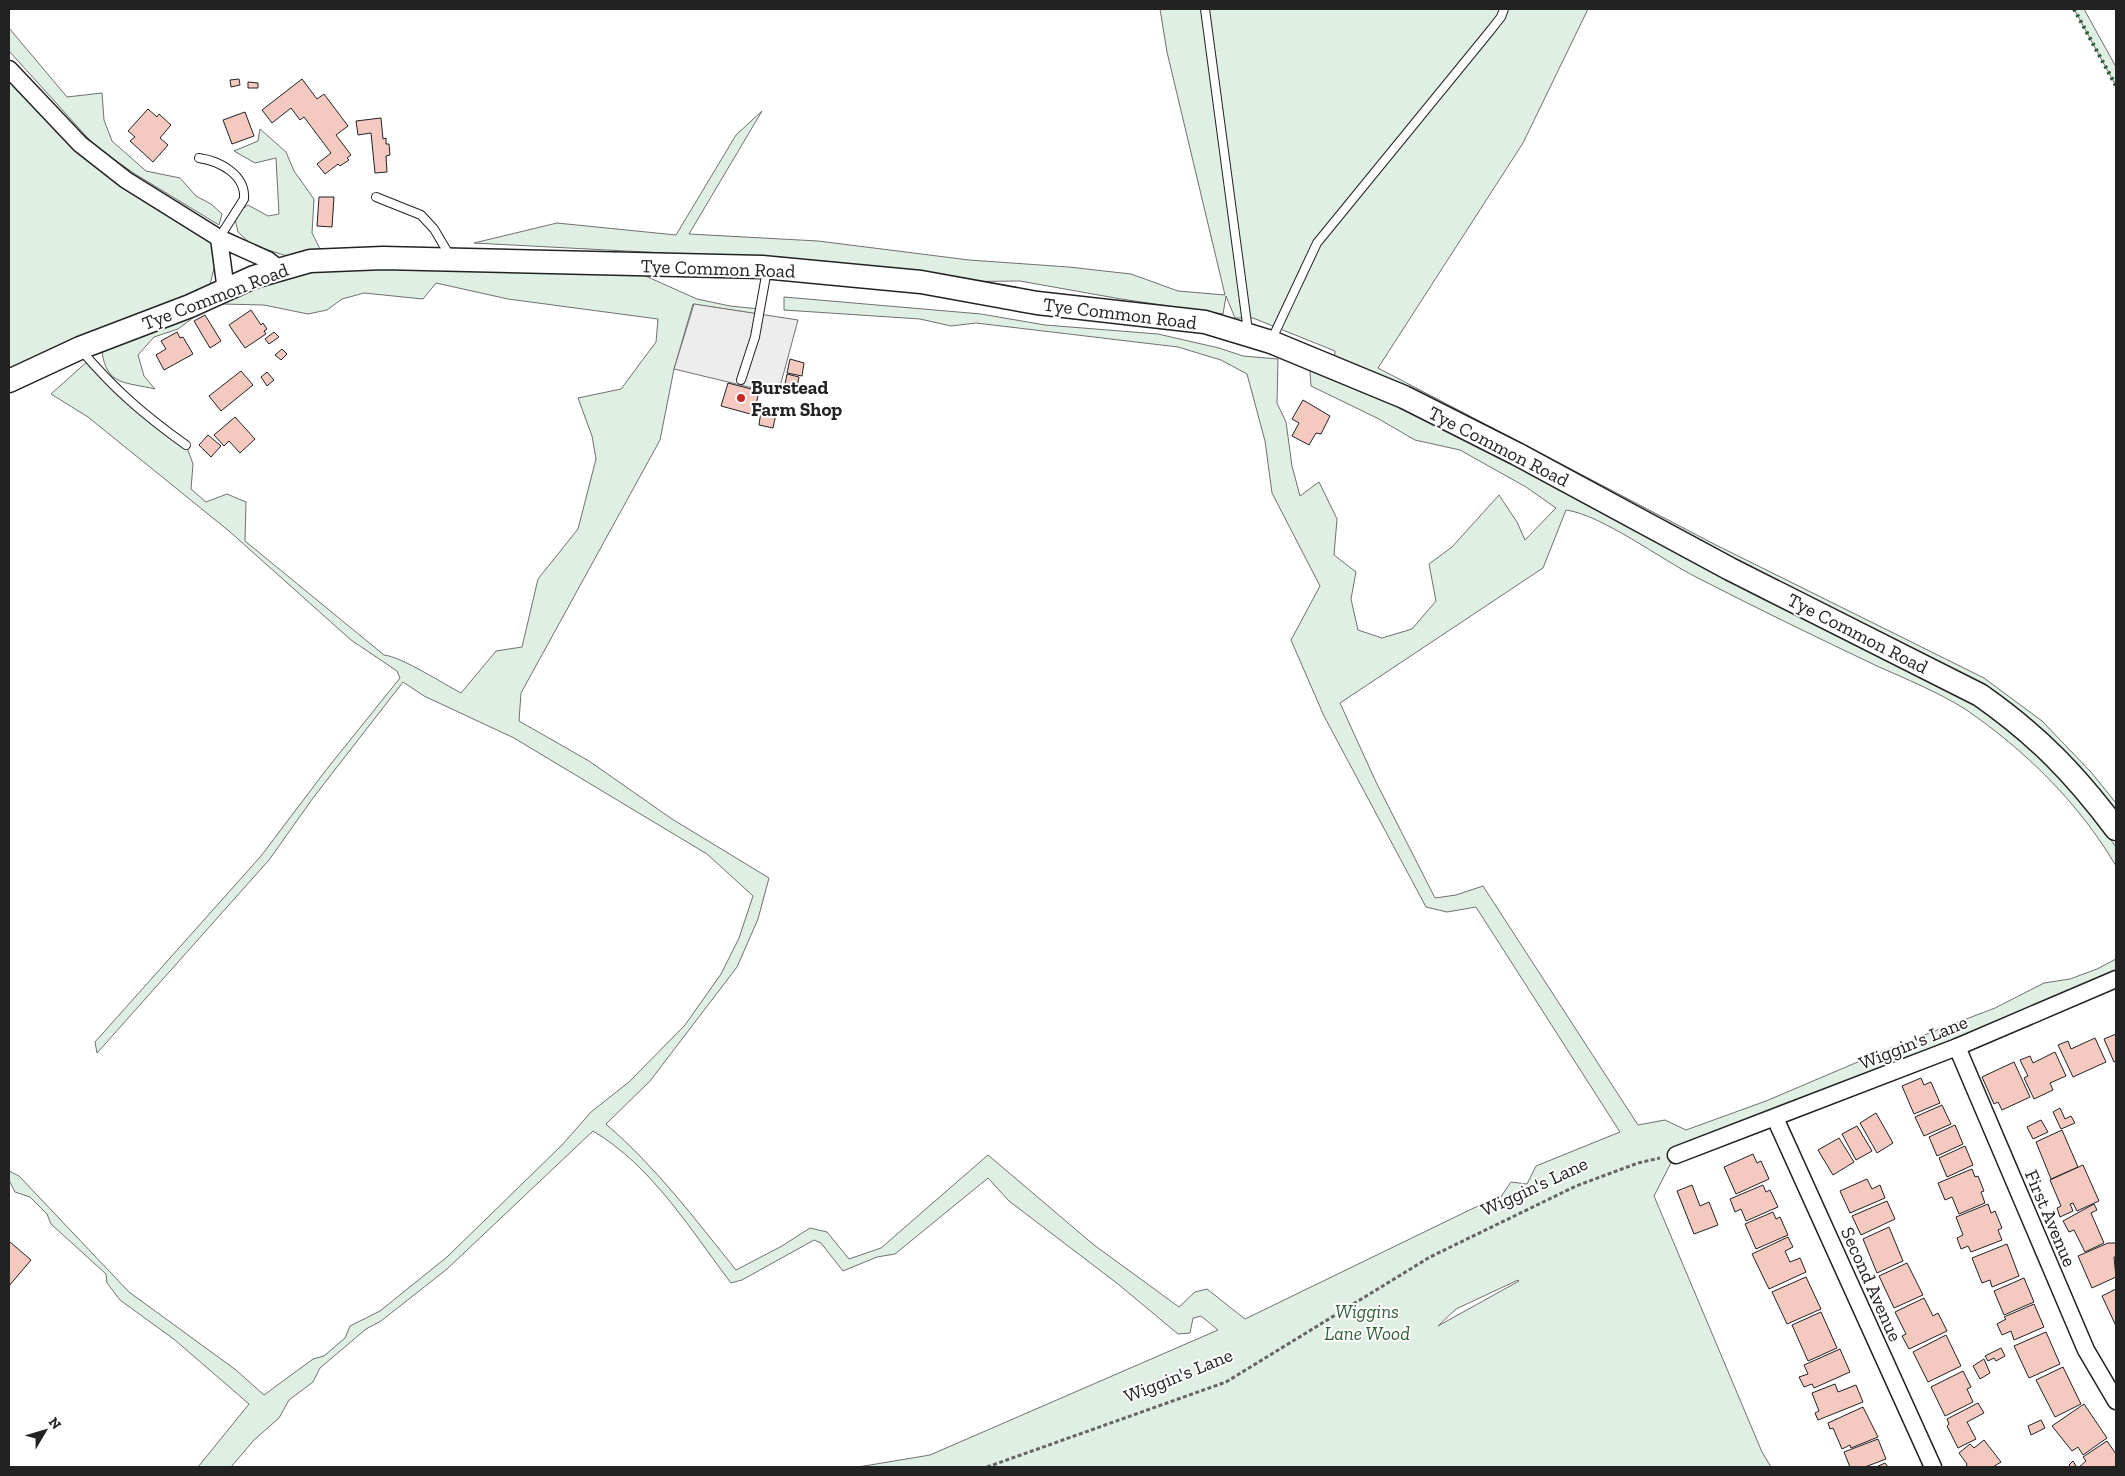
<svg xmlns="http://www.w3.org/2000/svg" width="2125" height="1476" font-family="'Zilla Slab',serif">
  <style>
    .green { fill: #e0efe3; stroke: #6f6f6f; fill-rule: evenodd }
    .parking { fill: #ededed; stroke: #6f6f6f }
    .building { fill: #f3c9c0; stroke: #222 }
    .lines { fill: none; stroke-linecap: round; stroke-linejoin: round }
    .lane-casing { stroke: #222; stroke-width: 10 }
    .street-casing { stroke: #222; stroke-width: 19 }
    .secondary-casing { stroke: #222; stroke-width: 25 }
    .path { stroke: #646464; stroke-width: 3; stroke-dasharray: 4 2.5; stroke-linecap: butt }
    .lane { stroke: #fff; stroke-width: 8 }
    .street { stroke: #fff; stroke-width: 16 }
    .secondary { stroke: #fff; stroke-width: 22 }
    .hedge { stroke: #2f5e38; stroke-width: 4; stroke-dasharray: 2.5 4; stroke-linecap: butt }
    .poi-dot { fill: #c62828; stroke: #fff; stroke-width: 2 }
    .labels { text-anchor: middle; stroke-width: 4; stroke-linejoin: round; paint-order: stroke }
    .street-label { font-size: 19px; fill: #222; stroke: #fff }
    .poi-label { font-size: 19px; font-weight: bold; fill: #222; stroke: #fff; text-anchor: start }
    .park-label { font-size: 19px; font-style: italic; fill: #2f5e38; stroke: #fff }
  </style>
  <rect width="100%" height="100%" fill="#fff"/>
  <g class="green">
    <path d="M 1160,9 L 1588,9 L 1523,143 L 1378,368 L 1716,545 L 1984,678 L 2042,721 L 2091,772 L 2116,803 L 2116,829 L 2017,721 L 1670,549 L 1757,596 L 1983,707 L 2029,742 L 2073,788 L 2116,847 L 2116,866 C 2079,803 2025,750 1965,709 C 1938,692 1906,679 1877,666 C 1816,637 1756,608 1696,577 C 1662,560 1602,515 1566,510 L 1543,568 L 1340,703 L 1376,782 L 1435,898 L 1456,895 L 1483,886 L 1638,1125 L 1665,1120 L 1686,1130 L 1766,1101 L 1893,1047 L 1995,1008 L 2044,983 L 2070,979 L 2097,969 L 2116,959 L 2116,979 L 1675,1155 L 1654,1196 L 1762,1452 L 1771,1467 L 858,1467 L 930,1455 L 1218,1330 L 1201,1316 L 1193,1318 L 1190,1333 L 1178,1334 L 1118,1284 L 1009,1201 L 988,1178 L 895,1254 L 877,1257 L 843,1271 L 821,1243 L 814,1240 L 742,1280 L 731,1283 C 690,1229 652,1166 593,1131 L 447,1269 L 381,1321 L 366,1329 L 320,1368 L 313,1382 L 289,1400 L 279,1418 L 254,1440 L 231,1467 L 198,1467 L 249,1404 L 175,1340 L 120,1300 L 107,1283 L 106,1274 L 51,1224 L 47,1214 L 30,1197 L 15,1192 L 9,1180 L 9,1171 L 19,1176 L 129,1292 L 236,1370 L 264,1395 L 313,1359 L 324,1356 L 345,1338 L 350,1326 L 380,1311 L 447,1257 L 562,1145 L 591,1112 L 629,1082 L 685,1025 L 721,974 L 739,938 L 753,896 L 707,854 L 514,738 L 424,696 L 403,682 L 313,798 L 269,860 L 97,1053 L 95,1042 L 261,856 L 326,770 L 400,678 L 397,671 L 351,640 L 229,531 L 88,417 L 51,394 L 89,360 L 109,383 L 186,445 L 193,464 L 191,489 L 206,502 L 227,494 L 246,502 L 245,541 L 384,655 C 402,657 442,683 461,693 L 496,651 L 522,647 L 538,579 L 578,529 L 596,459 L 592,436 L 578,398 L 621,389 L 656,342 L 658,319 L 508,299 L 436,283 L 423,299 L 364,293 L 342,299 L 327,310 L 308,314 L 264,305 L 222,304 L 226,291 L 278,268 L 632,270 L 697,299 L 730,306 L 760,309 L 757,314 L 693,304 L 674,369 L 660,440 L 521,693 L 519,721 L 589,761 L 672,819 L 769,878 L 758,919 L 737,967 L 650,1081 L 606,1124 C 656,1167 695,1219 736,1270 L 782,1246 L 810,1228 L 827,1232 L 849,1259 L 881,1248 L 988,1155 L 1094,1245 L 1179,1307 L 1195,1292 L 1207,1289 L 1245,1319 L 1484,1203 L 1498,1201 L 1511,1182 L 1527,1184 L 1536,1166 L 1620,1132 L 1476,907 L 1447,912 L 1426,907 L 1324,716 L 1291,640 L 1320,586 L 1272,493 L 1265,441 L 1247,374 L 1221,360 L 1178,347 L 976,323 L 951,326 L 920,319 L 784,310 L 784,297 L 981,314 L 1045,325 L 1158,334 L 1219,348 L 1243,356 L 1278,359 L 1277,403 L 1286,422 L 1292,466 L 1300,496 L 1319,482 L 1337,519 L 1334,555 L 1356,572 L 1351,599 L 1358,630 L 1382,638 L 1412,629 L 1436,601 L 1429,564 L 1452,547 L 1499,495 L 1517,522 L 1525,540 L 1556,508 L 1526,487 L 1460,450 L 1415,440 L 1377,418 L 1311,386 L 1309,358 L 1334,368 L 1335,351 L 1253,318 L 1235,318 L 1226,296 L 1223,314 L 1121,299 L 1020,281 L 921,282 L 762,267 L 664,253 L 474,243 L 557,223 L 676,235 L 736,135 L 762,111 L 689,234 L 818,241 L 969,260 L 1069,267 L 1131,274 L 1178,291 L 1225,295 L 1167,52 ZM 1518,1280 L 1519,1281 L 1438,1326 L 1456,1309 Z"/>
    <path d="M 2074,9 L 2084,9 L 2116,67 L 2116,86 Z"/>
    <path d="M 9,28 L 67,97 L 102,93 L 104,120 L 112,141 L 146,171 L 180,178 L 196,196 L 211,204 L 222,214 L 219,225 L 135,174 L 96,147 L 9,51 Z"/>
    <path d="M 9,69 L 80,144 L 205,231 L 217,256 L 209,289 L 190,306 L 194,317 L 178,329 L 154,337 L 138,355 L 144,376 L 155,389 C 126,382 106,386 102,351 L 9,381 Z"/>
    <path d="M 260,129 L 286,152 L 294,171 L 314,199 L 312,233 L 320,249 L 287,256 L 252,245 L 238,232 L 234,215 L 248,205 L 268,216 L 279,214 L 276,158 L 255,163 L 234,151 L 258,141 Z"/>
  </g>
  <path class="parking" d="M 694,304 L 798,320 L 778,394 L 674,369 Z"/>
  <g class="building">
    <path d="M 239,79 L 240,85 L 231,87 L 230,80 Z"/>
    <path d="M 302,79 L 317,99 L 324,94 L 348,126 L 336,135 L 351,155 L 347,158 L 349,160 L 340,166 L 338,164 L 325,174 L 317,164 L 331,153 L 304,117 L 300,120 L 291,108 L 272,123 L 262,110 Z"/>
    <path d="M 248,82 L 258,83 L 258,88 L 248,88 Z"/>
    <path d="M 148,109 L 157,117 L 159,114 L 171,125 L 160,138 L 168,145 L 153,162 L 130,141 L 135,137 L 128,131 Z"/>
    <path d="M 245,112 L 254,136 L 232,144 L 223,120 Z"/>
    <path d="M 381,118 L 383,139 L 386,138 L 386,144 L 389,144 L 390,155 L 386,156 L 387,172 L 375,173 L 371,133 L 358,135 L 356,121 Z"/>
    <path d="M 319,197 L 334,197 L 332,227 L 317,226 Z"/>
    <path d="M 251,310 L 261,325 L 263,323 L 267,329 L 264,331 L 266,334 L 245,348 L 229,325 Z"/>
    <path d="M 205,315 L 221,341 L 210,348 L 194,321 Z"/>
    <path d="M 177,332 L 180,338 L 183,337 L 193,354 L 164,370 L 156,355 L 166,349 L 161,341 Z"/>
    <path d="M 274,332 L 279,337 L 269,344 L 265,339 Z"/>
    <path d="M 282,349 L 287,354 L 281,360 L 275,355 Z"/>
    <path d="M 790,359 L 804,363 L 802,376 L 787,373 Z"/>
    <path d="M 241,371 L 253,385 L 221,411 L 209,396 Z"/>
    <path d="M 267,372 L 274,380 L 267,386 L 261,377 Z"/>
    <path d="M 787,374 L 799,377 L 796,392 L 784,389 Z"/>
    <path d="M 728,383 L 759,391 L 754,415 L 721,406 Z"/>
    <path d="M 1303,400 L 1330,416 L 1321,434 L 1316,433 L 1309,445 L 1292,436 L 1299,423 L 1292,419 Z"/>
    <path d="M 761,411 L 776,414 L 773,428 L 759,425 Z"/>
    <path d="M 235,417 L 255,439 L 240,453 L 229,441 L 224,446 L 214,435 Z"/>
    <path d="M 208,435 L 221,446 L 211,457 L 199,445 Z"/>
    <path d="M 2116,1034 L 2116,1061 L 2114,1062 L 2104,1039 Z"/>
    <path d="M 2095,1038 L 2106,1062 L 2073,1077 L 2058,1045 L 2068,1041 L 2071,1049 Z"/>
    <path d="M 2055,1052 L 2066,1076 L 2050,1083 L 2053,1090 L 2034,1099 L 2024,1078 L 2028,1076 L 2020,1060 L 2030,1056 L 2033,1063 Z"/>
    <path d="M 2014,1062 L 2030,1097 L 2002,1110 L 1998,1102 L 1994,1104 L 1982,1077 Z"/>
    <path d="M 1921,1078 L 1924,1085 L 1931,1082 L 1940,1103 L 1914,1114 L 1902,1086 Z"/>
    <path d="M 1942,1105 L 1951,1124 L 1924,1136 L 1915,1117 Z"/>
    <path d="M 2060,1108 L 2065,1119 L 2071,1116 L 2075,1123 L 2061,1129 L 2053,1112 Z"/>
    <path d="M 1876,1113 L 1893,1143 L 1877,1153 L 1860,1123 Z"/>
    <path d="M 2041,1120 L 2048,1132 L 2033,1139 L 2027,1127 Z"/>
    <path d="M 1955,1125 L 1963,1144 L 1937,1156 L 1929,1137 Z"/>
    <path d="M 1857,1126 L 1872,1151 L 1856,1160 L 1842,1134 Z"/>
    <path d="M 2062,1130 L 2078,1167 L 2051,1179 L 2036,1142 Z"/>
    <path d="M 1839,1138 L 1854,1162 L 1833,1175 L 1818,1150 Z"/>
    <path d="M 1965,1146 L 1973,1165 L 1947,1177 L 1939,1158 Z"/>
    <path d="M 1753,1154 L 1757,1163 L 1761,1161 L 1769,1179 L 1736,1194 L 1724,1167 Z"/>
    <path d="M 2083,1165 L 2099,1201 L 2077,1211 L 2073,1203 L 2070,1204 L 2073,1211 L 2060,1217 L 2057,1208 L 2061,1206 L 2050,1180 Z"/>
    <path d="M 1972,1169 L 1975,1177 L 1978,1176 L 1984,1191 L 1981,1192 L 1985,1203 L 1959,1214 L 1952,1197 L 1945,1200 L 1938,1183 Z"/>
    <path d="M 1867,1179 L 1872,1189 L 1880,1185 L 1885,1198 L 1850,1213 L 1840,1191 Z"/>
    <path d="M 1692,1185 L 1700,1206 L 1709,1202 L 1718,1225 L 1694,1234 L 1677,1191 Z"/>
    <path d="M 1763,1185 L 1766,1192 L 1770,1190 L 1778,1207 L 1746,1221 L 1741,1209 L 1735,1212 L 1730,1199 Z"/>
    <path d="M 1887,1201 L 1895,1219 L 1861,1235 L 1852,1216 Z"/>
    <path d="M 1988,1204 L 1991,1213 L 1995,1211 L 2002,1228 L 1998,1230 L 2002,1240 L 1971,1252 L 1968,1246 L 1961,1249 L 1957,1238 L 1963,1235 L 1956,1217 Z"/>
    <path d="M 2094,1204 L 2097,1210 L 2091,1213 L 2104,1243 L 2085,1252 L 2074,1230 L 2069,1232 L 2063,1221 Z"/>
    <path d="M 1773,1212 L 1776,1219 L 1780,1217 L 1788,1235 L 1756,1249 L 1745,1224 Z"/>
    <path d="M 1889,1227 L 1903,1261 L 1877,1273 L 1863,1239 Z"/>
    <path d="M 1788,1237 L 1793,1247 L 1785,1251 L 1790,1262 L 1800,1258 L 1806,1272 L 1769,1289 L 1752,1254 Z"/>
    <path d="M 10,1242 L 31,1260 L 9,1286 L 9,1244 Z"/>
    <path d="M 2108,1243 L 2116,1243 L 2116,1257 L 2114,1257 L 2116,1277 L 2092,1288 L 2078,1256 Z"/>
    <path d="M 2007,1244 L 2019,1276 L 1992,1287 L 1990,1280 L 1982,1283 L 1972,1258 Z"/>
    <path d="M 1907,1263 L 1923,1295 L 1894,1308 L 1879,1276 Z"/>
    <path d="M 1806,1277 L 1821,1309 L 1787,1324 L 1772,1292 Z"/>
    <path d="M 2024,1278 L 2034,1302 L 2004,1315 L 1994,1291 Z"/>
    <path d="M 2116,1289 L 2116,1326 L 2102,1296 Z"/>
    <path d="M 1924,1298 L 1933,1316 L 1938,1313 L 1947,1331 L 1909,1349 L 1902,1336 L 1906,1334 L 1895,1312 Z"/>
    <path d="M 2034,1304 L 2044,1327 L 2014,1340 L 2011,1331 L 2002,1335 L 1997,1324 L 2006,1319 L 2004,1317 Z"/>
    <path d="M 1821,1312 L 1837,1348 L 1808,1361 L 1792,1325 Z"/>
    <path d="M 2046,1332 L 2060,1364 L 2029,1378 L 2014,1346 Z"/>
    <path d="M 1946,1335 L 1961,1366 L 1928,1382 L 1913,1352 Z"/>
    <path d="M 2001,1348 L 2005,1356 L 1996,1361 L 1994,1358 L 1988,1361 L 1985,1356 Z"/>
    <path d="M 1840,1349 L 1850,1372 L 1814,1388 L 1812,1384 L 1804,1387 L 1799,1377 L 1808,1374 L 1804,1365 Z"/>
    <path d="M 1984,1359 L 1990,1373 L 1980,1379 L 1973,1366 Z"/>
    <path d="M 2063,1367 L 2081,1404 L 2055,1417 L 2036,1380 Z"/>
    <path d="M 1963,1371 L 1971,1387 L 1967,1389 L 1973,1402 L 1945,1416 L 1931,1387 Z"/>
    <path d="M 1835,1384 L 1838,1392 L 1856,1385 L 1863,1402 L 1818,1420 L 1815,1413 L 1819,1411 L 1812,1393 Z"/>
    <path d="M 1978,1403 L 1984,1413 L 1967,1422 L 1976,1439 L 1958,1448 L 1947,1426 L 1949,1424 L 1947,1419 Z"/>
    <path d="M 2084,1404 L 2107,1438 L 2083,1455 L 2078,1447 L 2072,1451 L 2052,1426 Z"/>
    <path d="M 1863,1407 L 1878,1437 L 1851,1448 L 1850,1445 L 1842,1449 L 1833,1428 L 1830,1429 L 1828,1423 Z"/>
    <path d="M 2041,1420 L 2045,1428 L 2031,1435 L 2028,1426 Z"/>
    <path d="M 1878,1439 L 1886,1459 L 1865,1467 L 1850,1467 L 1844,1452 Z"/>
    <path d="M 1984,1440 L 2001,1462 L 1993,1467 L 1966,1467 L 1967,1464 L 1959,1453 L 1970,1444 L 1974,1448 Z"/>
    <path d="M 2107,1441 L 2116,1454 L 2116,1467 L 2079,1467 L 2086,1461 L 2083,1457 Z"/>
    <path d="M 2073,1461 L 2076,1466 L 2071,1467 L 2069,1465 Z"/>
    <path d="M 1885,1463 L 1888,1467 L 1876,1467 Z"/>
  </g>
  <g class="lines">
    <defs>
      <g id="lane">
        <path d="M 1205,9 L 1248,331"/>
        <path d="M 199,158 C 220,161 246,175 244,199 L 219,238"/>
        <path d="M 376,197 L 421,215 L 434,229 L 450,256"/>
        <path d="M 1271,341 L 1317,243 L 1490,31 L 1501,17 L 1504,9"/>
        <path d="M 81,350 C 114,389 144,415 186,445"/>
        <path d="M 741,380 L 755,337 L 767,270"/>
      </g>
      <g id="street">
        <path d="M 9,69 L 80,144 L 126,180 L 219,238 L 268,260 L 278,268"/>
        <path d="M 219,238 L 226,291"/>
        <path d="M 1957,1047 L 2086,1350 L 2116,1401"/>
        <path d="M 1775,1118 L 1933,1467"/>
        <path d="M 1676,1155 L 1957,1047 L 2116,979"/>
      </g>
      <path id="secondary" d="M 9,381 L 80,348 L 190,306 L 254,277 L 310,261 L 383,258 L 762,267 L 921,282 L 1037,303 L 1205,322 L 1271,342 L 1404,397 L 1517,454 L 1730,569 L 1980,695 C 2037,735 2074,773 2116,829"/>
    </defs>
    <use href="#lane" class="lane-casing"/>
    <use href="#street" class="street-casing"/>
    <use href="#secondary" class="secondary-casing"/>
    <path class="path" d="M 987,1467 L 1226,1382 L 1430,1257 L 1576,1186 L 1638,1163 L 1660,1158"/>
    <use href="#lane" class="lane"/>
    <use href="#street" class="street"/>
    <use href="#secondary" class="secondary"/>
    <path class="hedge" d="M 2074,9 L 2116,86"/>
  </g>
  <circle class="poi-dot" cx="741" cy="398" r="5"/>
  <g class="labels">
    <g class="street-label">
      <text transform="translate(718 268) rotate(2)" y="7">Tye Common Road</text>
      <text transform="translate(215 296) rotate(-21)" y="7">Tye Common Road</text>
      <text transform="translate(1120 313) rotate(7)" y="7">Tye Common Road</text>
      <text transform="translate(1499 446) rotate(27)" y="7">Tye Common Road</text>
      <text transform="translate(1858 633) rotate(27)" y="7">Tye Common Road</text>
      <text transform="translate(1913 1042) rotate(-22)" y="7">Wiggin's Lane</text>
      <text transform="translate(1534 1186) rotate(-25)" y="7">Wiggin's Lane</text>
      <text transform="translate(2051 1218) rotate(67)" y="7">First Avenue</text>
      <text transform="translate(1872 1284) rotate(66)" y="7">Second Avenue</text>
      <text transform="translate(1178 1375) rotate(-22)" y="7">Wiggin's Lane</text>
    </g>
    <g class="poi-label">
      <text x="751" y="394">Burstead<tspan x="751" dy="22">Farm Shop</tspan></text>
    </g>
    <g class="park-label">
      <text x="1367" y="1318">Wiggins<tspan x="1367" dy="22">Lane Wood</tspan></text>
    </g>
  </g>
  <rect width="2125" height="1476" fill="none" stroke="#222222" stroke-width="20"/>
  <g transform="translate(45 1431) rotate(52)" stroke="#ffffff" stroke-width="4" paint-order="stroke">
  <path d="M0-4L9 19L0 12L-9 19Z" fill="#222222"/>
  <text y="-8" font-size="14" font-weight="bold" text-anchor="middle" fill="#222222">N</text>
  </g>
</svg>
